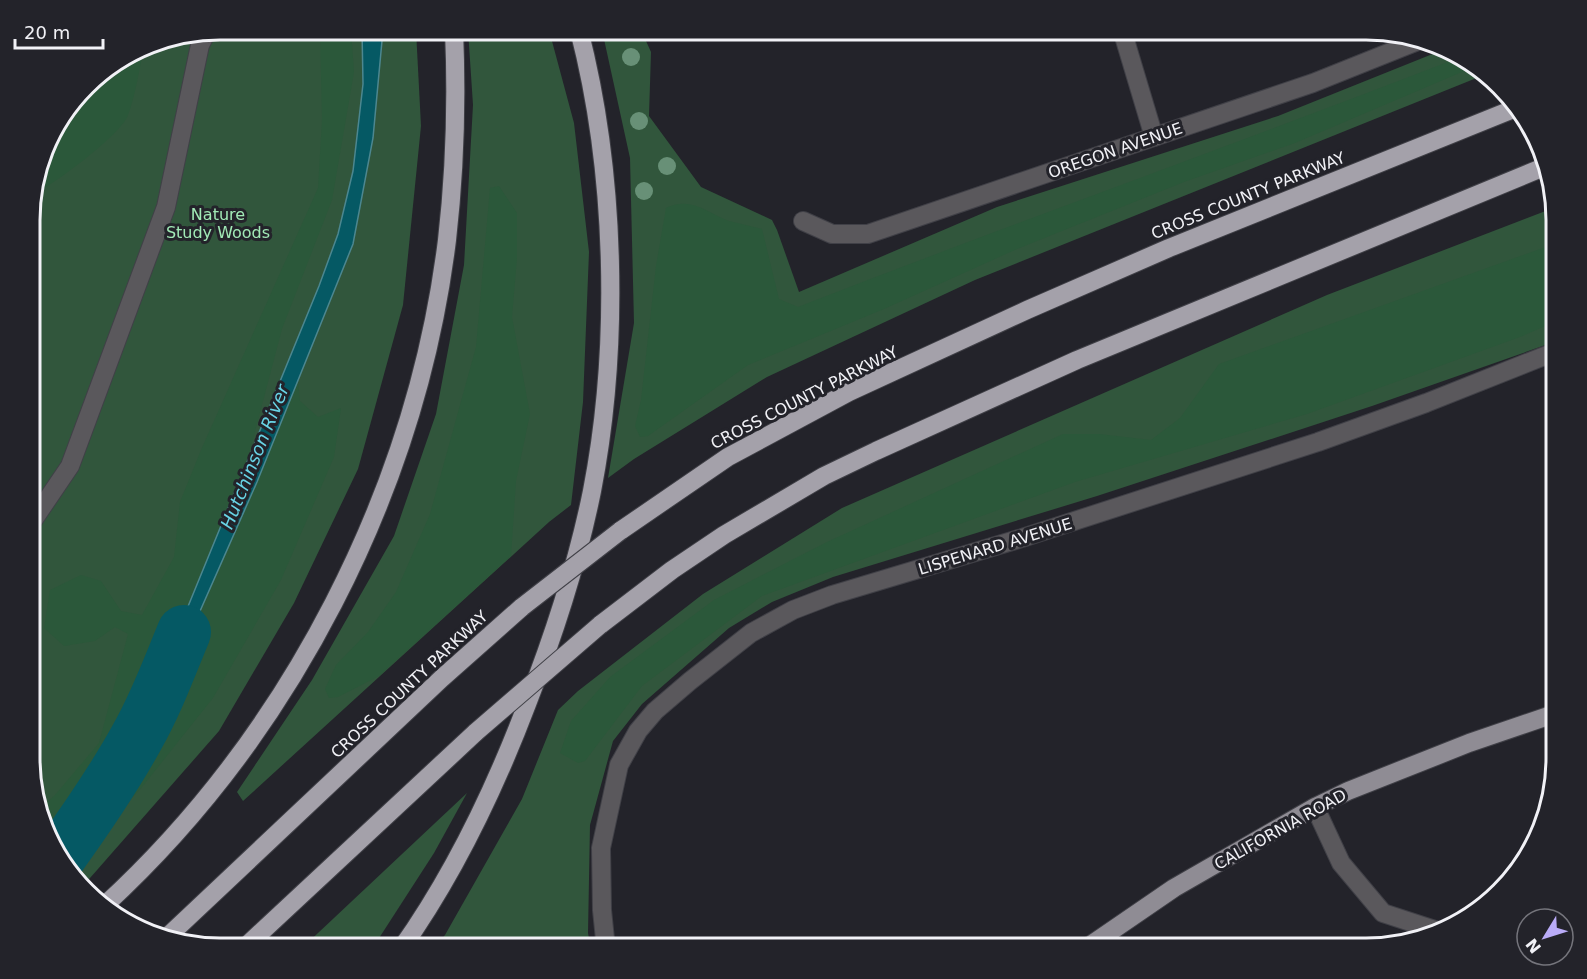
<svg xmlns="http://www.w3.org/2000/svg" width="1587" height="979" font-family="'DejaVu Sans',sans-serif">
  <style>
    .green { fill: #31563c }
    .forest { fill: #2b583a }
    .water { fill: #055964; stroke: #4c8790; stroke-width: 1.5 }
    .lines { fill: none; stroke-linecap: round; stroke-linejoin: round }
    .river { stroke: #055964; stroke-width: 54 }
    .minor-casing { stroke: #404047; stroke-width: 20 }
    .major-casing { stroke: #404047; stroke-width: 20 }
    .highway-casing { stroke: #404047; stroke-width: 20 }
    .minor { stroke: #5a585c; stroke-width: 18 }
    .major { stroke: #8f8c94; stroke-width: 18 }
    .highway { stroke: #a4a1aa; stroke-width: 18 }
    .highway-bridge-casing { stroke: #404047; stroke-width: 20; stroke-linecap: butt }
    .highway-bridge { stroke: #a4a1aa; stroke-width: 18 }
    .tree { fill: #689077 }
    .labels { text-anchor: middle; stroke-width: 6; stroke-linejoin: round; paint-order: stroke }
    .street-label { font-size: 16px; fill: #f1f1f6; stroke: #23232a }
    .park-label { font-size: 16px; fill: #a1e9b6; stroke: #23232a }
    .water-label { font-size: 18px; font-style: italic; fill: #68d3e5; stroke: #23232a }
    .rim { fill: none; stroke: #f1f1f6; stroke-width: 3 }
  </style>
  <rect width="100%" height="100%" fill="#23232a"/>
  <g class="green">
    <path d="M 220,30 L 416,30 L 421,126 L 403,305 L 358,469 L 294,603 L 219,731 L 83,886 L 62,864 L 32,783 L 32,196 L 50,136 L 95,77 L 148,44 Z"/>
    <path d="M 468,30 L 549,30 L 574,123 L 589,252 L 583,402 L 571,505 L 549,522 L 243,801 L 237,792 L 312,680 L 394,536 L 436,414 L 464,265 L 473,105 Z"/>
    <path d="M 602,30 L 641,30 L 651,52 L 649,116 L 701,187 L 772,220 L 777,230 L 799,292 L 997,207 L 1278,116 L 1445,49 L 1472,62 L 1484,75 L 975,280 L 767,377 L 634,459 L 608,478 L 634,323 L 630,158 Z"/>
    <path d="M 1556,207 L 1557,341 L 1372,406 L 1097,496 L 833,577 L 772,602 L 729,628 L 642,704 L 613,741 L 590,825 L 588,933 L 591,949 L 433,949 L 445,935 L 522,799 L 558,710 L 578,691 L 703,594 L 842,508 L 1327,295 Z"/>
    <path d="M 467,793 L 434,853 L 372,949 L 301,949 Z"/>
  </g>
  <g class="forest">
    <path d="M 320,30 L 351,30 L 354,72 L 332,200 L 282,329 L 248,458 L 199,579 L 159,704 L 257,482 L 298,380 L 300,401 L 318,417 L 341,408 L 334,457 L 281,580 L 213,698 L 142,787 L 67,870 L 62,864 L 41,808 L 55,795 L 99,743 L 128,634 L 115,627 L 95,641 L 64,646 L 44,628 L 50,590 L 81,575 L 101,581 L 121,611 L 142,615 L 174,557 L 180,502 L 201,450 L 318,188 L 322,120 Z"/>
    <path d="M 144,47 C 139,69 136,94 128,115 C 122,134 51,187 32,195 L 50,136 L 95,77 Z"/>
    <path d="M 1461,57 L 1476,66 L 1295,143 L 1184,182 L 1017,249 L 884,309 L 748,365 L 648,436 L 640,437 L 635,426 L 641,400 L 656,266 L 666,208 C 691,196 707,213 729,221 C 740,224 751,226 762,229 L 779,299 L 798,307 C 1019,221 1241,142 1461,57 Z"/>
    <path d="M 499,186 L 517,213 L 517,258 L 512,317 L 530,414 L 516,481 L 511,556 L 379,676 L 338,697 L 329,698 L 325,689 L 336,665 L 368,632 L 396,592 L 430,514 L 476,347 L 490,188 Z"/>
    <path d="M 1557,243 L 1557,321 L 1520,337 L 1307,414 L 1075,482 L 762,596 L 642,686 L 585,761 L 578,763 L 560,753 L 571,721 L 610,677 L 714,600 L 827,542 L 1063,434 L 1099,434 L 1151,440 L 1180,418 L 1219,364 Z"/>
  </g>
  <path class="water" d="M 362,30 L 383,30 L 373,138 L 353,244 L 257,482 L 159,704 L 151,697 L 319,286 L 338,234 L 353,171 L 363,84 Z"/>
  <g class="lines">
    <path class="river" d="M 59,857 C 87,818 114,779 137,737 C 156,704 169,668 184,632"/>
    <defs>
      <g id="minor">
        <path d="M 1122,30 L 1154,137"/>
        <path d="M 803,221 L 832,234 L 868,234 L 1313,83 L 1423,39"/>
        <path d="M 32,522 L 70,466 L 166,207 L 200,45 L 206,33"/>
        <path d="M 1315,807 L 1341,863 L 1383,913 L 1438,931"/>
        <path d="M 606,949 L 602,910 L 601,848 L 619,765 L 638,731 L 655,711 L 690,681 L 751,633 L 793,610 L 832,595 L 1022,538 L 1318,442 L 1426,403 L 1557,351"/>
      </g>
      <path id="major" d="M 1085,949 L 1174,888 L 1315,807 L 1348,791 L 1469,743 L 1557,713"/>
      <g id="highway">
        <path d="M 620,531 L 728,457 L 849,392 L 1027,310 L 1169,248 L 1516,108"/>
        <path d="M 600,625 L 672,570 L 724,535 L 824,476 L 876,451 L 1077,360 L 1544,167"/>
        <path d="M 104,906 C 290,735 416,491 447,240 C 455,170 457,100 454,30"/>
        <path d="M 164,940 L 442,678 L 522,607"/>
        <path d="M 243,949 L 476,732"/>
        <path d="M 401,949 C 455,873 494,791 527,704 C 554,635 577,565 592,491 C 620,347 616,173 579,30"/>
      </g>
    </defs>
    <use href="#minor" class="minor-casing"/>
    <use href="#major" class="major-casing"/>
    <use href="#highway" class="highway-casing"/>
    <use href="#minor" class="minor"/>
    <use href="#major" class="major"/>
    <use href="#highway" class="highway"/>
    <defs>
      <g id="highway-bridge">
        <path d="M 522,607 L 620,531"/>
        <path d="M 476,732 L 600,625"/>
      </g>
    </defs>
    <use href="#highway-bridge" class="highway-bridge-casing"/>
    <use href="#highway-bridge" class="highway-bridge"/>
  </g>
  <g class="tree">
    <circle cx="631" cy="57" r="9"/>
    <circle cx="639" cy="121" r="9"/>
    <circle cx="667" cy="166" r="9"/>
    <circle cx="644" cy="191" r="9"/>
  </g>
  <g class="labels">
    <g class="street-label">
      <text transform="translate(1115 150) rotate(-19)" y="6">OREGON AVENUE</text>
      <text transform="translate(1248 195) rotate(-22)" y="6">CROSS COUNTY PARKWAY</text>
      <text transform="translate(804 397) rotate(-27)" y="6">CROSS COUNTY PARKWAY</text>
      <text transform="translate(995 546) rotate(-17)" y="6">LISPENARD AVENUE</text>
      <text transform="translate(409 684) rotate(-43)" y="6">CROSS COUNTY PARKWAY</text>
      <text transform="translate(1280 829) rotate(-29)" y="6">CALIFORNIA ROAD</text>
    </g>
    <g class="park-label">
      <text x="218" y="220">Nature<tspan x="218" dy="18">Study Woods</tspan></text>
    </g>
    <g class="water-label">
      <text transform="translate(255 457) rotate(-68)" y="6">Hutchinson River</text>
    </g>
  </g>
  <path d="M0 0H1587V979H0ZM220 40H1366A180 180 0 0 1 1546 220V758A180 180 0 0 1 1366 938H220A180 180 0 0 1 40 758V220A180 180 0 0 1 220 40Z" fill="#23232a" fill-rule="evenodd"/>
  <path class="rim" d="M220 40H1366A180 180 0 0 1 1546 220V758A180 180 0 0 1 1366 938H220A180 180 0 0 1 40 758V220A180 180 0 0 1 220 40Z"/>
  <g transform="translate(1545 937) rotate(232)"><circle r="28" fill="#23232a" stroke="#75757c" stroke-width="1.5"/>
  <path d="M0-4.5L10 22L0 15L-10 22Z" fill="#b9abf7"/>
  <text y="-9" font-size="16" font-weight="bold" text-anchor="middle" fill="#f1f1f6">N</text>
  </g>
  <path d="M15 39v9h88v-9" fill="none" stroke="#f1f1f6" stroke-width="3"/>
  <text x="24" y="39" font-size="18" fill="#f1f1f6" stroke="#23232a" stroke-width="4.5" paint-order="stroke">20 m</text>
</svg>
